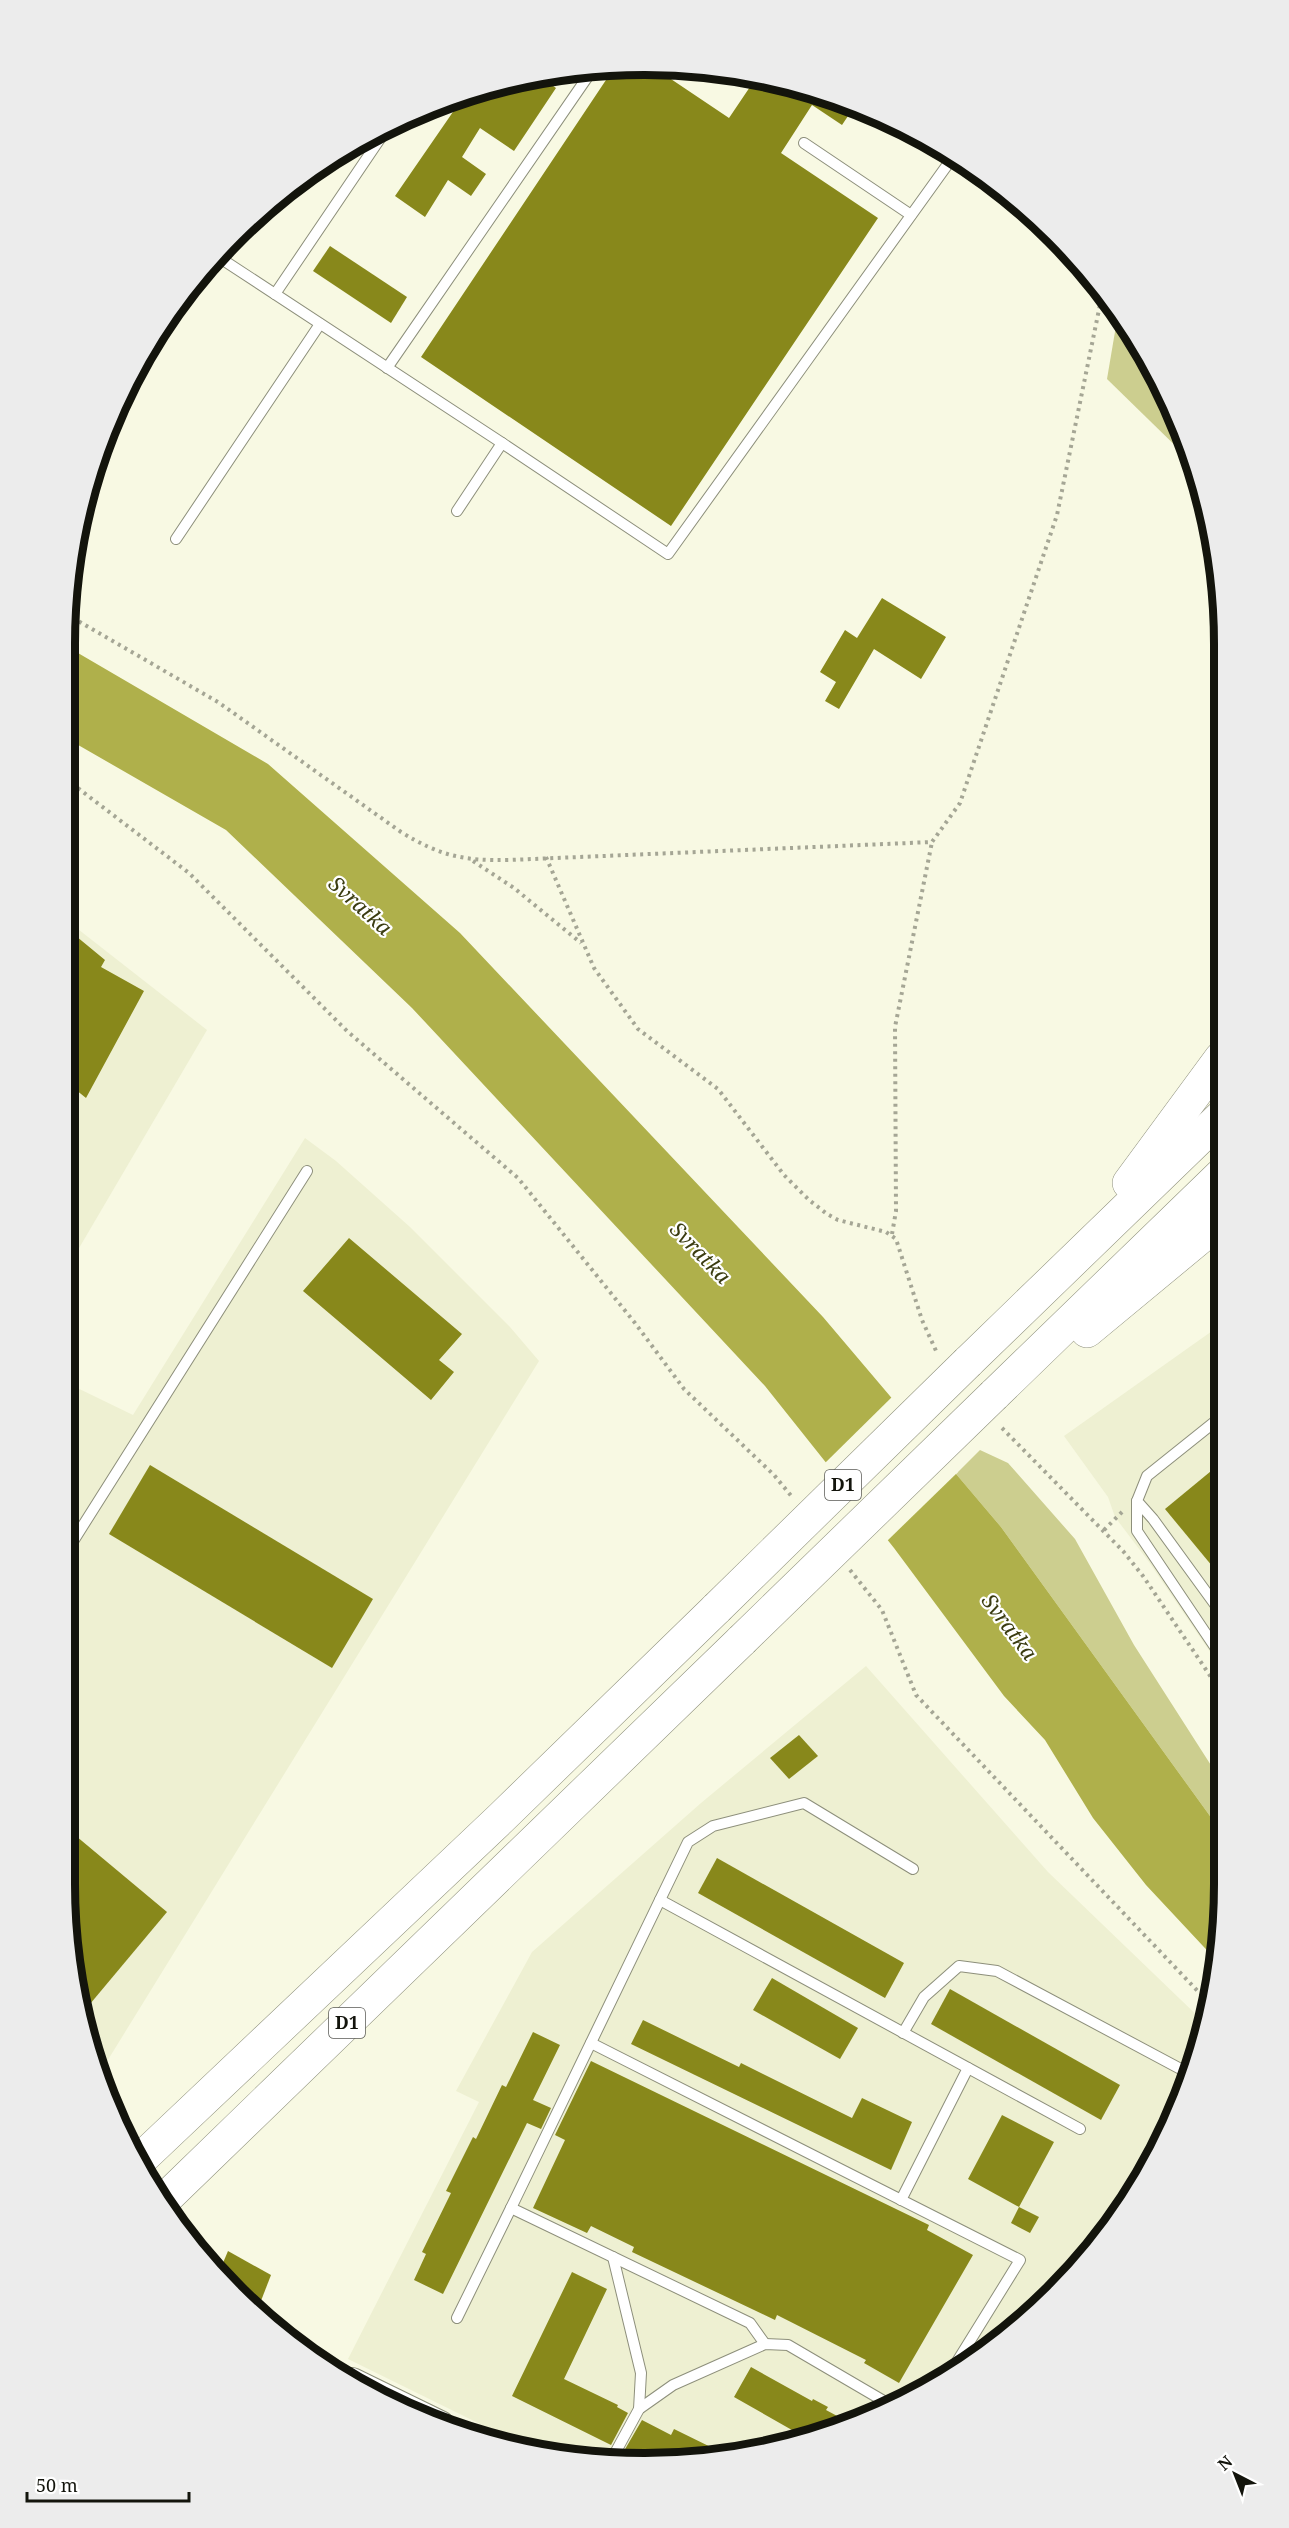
<svg xmlns="http://www.w3.org/2000/svg" width="1289" height="2528" font-family="'Noto Serif',serif">
  <style>
    .built { fill: #eef0d2 }
    .green { fill: #ccce8f }
    .water { fill: #afb04b }
    .pier { fill: #f8f9e3 }
    .building { fill: #88881b }
    .lines { fill: none; stroke-linecap: round; stroke-linejoin: round }
    .lane-casing { stroke: #8d8f7b; stroke-width: 12 }
    .secondary-casing { stroke: #8d8f7b; stroke-width: 30 }
    .highway-casing { stroke: #8d8f7b; stroke-width: 34 }
    .path { stroke: #a5a695; stroke-width: 4; stroke-dasharray: 3 4.5; stroke-linecap: butt }
    .lane { stroke: #fff; stroke-width: 10 }
    .secondary { stroke: #fff; stroke-width: 28 }
    .highway { stroke: #fff; stroke-width: 33 }
    .highway-bridge-casing { stroke: #8d8f7b; stroke-width: 34; stroke-linecap: butt }
    .highway-bridge { stroke: #fff; stroke-width: 33 }
    .labels { text-anchor: middle; stroke-width: 4.5; stroke-linejoin: round; paint-order: stroke }
    .shield { fill: #fff; stroke: #5a5a55; stroke-width: 1.5 }
    .shield-label { font-size: 18px; font-weight: bold; fill: #13140c }
    .water-label { font-size: 21px; font-style: italic; fill: #3b3c11; stroke: #fff }
    .rim { fill: none; stroke: #13140c; stroke-width: 8 }
  </style>
  <rect width="100%" height="100%" fill="#f8f9e3"/>
  <g class="built">
    <path d="M 65,919 L 207,1030 L 65,1272 Z"/>
    <path d="M 305,1138 L 336,1161 L 410,1227 L 510,1327 L 539,1361 L 98,2076 L 95,2070 L 65,1883 L 65,1382 L 133,1415 Z"/>
    <path d="M 1222,1324 L 1223,1671 L 1149,1562 L 1115,1517 L 1108,1497 L 1064,1436 Z"/>
    <path d="M 866,1666 L 1048,1872 L 1206,2024 L 1165,2140 L 1055,2293 L 901,2404 L 831,2433 L 720,2459 L 537,2452 L 348,2359 L 479,2102 L 456,2091 L 532,1952 L 701,1803 Z"/>
  </g>
  <g class="green">
    <path d="M 1118,314 L 1180,423 L 1190,460 L 1107,379 Z"/>
    <path d="M 980,1450 L 1008,1463 L 1075,1539 L 1134,1645 L 1223,1784 L 1223,1834 L 1001,1527 L 956,1474 Z"/>
  </g>
  <path class="water" d="M 66,646 L 268,764 L 460,933 L 823,1317 L 1001,1527 L 1223,1834 L 1223,1921 L 1217,1961 L 1146,1885 L 1093,1818 L 1045,1740 L 1004,1696 L 894,1548 L 765,1386 L 412,1008 L 226,830 L 66,738 Z"/>
  <path class="pier" d="M 894,1395 L 958,1472 L 886,1542 L 824,1464 Z"/>
  <g class="building">
    <path d="M 653,67 L 729,118 L 756,78 L 794,84 L 854,107 L 842,125 L 812,105 L 781,153 L 878,218 L 671,526 L 421,357 L 614,68 Z"/>
    <path d="M 539,76 L 556,88 L 514,151 L 480,128 L 462,157 L 486,174 L 471,196 L 448,180 L 425,217 L 395,196 L 466,93 Z"/>
    <path d="M 330,246 L 407,297 L 391,323 L 313,271 Z"/>
    <path d="M 882,598 L 946,637 L 921,679 L 874,649 L 839,709 L 825,701 L 836,682 L 820,672 L 845,630 L 857,638 Z"/>
    <path d="M 65,927 L 105,960 L 101,967 L 144,991 L 86,1098 L 65,1081 Z"/>
    <path d="M 349,1238 L 462,1334 L 439,1360 L 454,1372 L 431,1400 L 303,1291 Z"/>
    <path d="M 1222,1462 L 1222,1578 L 1165,1509 Z"/>
    <path d="M 150,1465 L 373,1599 L 332,1668 L 109,1534 Z"/>
    <path d="M 799,1735 L 818,1756 L 789,1779 L 770,1758 Z"/>
    <path d="M 76,1836 L 167,1912 L 85,2010 L 64,1884 L 65,1850 Z"/>
    <path d="M 717,1858 L 904,1963 L 885,1998 L 698,1893 Z"/>
    <path d="M 772,1978 L 858,2028 L 840,2059 L 753,2010 Z"/>
    <path d="M 950,1989 L 1120,2085 L 1101,2120 L 931,2024 Z"/>
    <path d="M 643,2020 L 739,2067 L 741,2063 L 852,2118 L 862,2098 L 912,2122 L 891,2170 L 631,2044 Z"/>
    <path d="M 533,2032 L 560,2045 L 533,2100 L 551,2108 L 541,2129 L 527,2123 L 443,2294 L 414,2280 L 426,2254 L 422,2252 L 451,2193 L 446,2191 L 473,2137 L 476,2139 L 502,2085 L 506,2087 Z"/>
    <path d="M 591,2061 L 929,2225 L 927,2230 L 973,2255 L 899,2383 L 864,2363 L 866,2360 L 777,2315 L 775,2320 L 632,2252 L 634,2247 L 591,2226 L 587,2233 L 533,2208 L 565,2140 L 555,2135 Z"/>
    <path d="M 1002,2115 L 1054,2142 L 1019,2207 L 968,2179 Z"/>
    <path d="M 1019,2207 L 1039,2217 L 1030,2233 L 1011,2223 Z"/>
    <path d="M 228,2251 L 271,2275 L 259,2306 L 220,2270 Z"/>
    <path d="M 572,2272 L 607,2289 L 564,2379 L 618,2405 L 617,2407 L 628,2413 L 611,2445 L 512,2396 Z"/>
    <path d="M 751,2367 L 812,2401 L 813,2399 L 828,2407 L 826,2410 L 852,2424 L 831,2433 L 806,2438 L 734,2397 Z"/>
    <path d="M 642,2420 L 671,2435 L 674,2429 L 729,2456 L 720,2459 L 633,2456 L 624,2451 Z"/>
  </g>
  <g class="lines">
    <defs>
      <g id="lane">
        <path d="M 804,143 L 911,215"/>
        <path d="M 217,256 L 502,443 L 457,511"/>
        <path d="M 275,294 L 388,127"/>
        <path d="M 387,368 L 593,69"/>
        <path d="M 502,443 L 668,554 L 953,157"/>
        <path d="M 176,539 L 320,324"/>
        <path d="M 1222,1416 L 1147,1476 L 1137,1501 L 1153,1519 L 1222,1614"/>
        <path d="M 1137,1501 L 1137,1531 L 1223,1659"/>
        <path d="M 65,1554 L 307,1171"/>
        <path d="M 660,1900 L 1080,2129"/>
        <path d="M 903,2033 L 924,1997 L 959,1966 L 997,1971 L 1190,2074"/>
        <path d="M 591,2043 L 1020,2260 L 955,2365"/>
        <path d="M 901,2200 L 968,2068"/>
        <path d="M 613,2257 L 641,2373 L 639,2409"/>
        <path d="M 457,2318 L 511,2208"/>
        <path d="M 765,2344 L 750,2323 L 511,2208 L 688,1842 L 713,1826 L 804,1803 L 913,1869"/>
        <path d="M 614,2455 L 639,2409 L 673,2385 L 765,2344 L 788,2345 L 894,2407"/>
      </g>
      <path id="secondary" d="M 352,2382 L 440,2425"/>
      <g id="highway">
        <path d="M 1129,1183 L 1221,1058"/>
        <path d="M 1087,1331 L 1221,1220"/>
        <path d="M 968,1362 L 1221,1117"/>
        <path d="M 994,1395 L 1221,1175"/>
        <path d="M 142,2158 L 501,1818 L 717,1608"/>
        <path d="M 165,2199 L 742,1640"/>
      </g>
    </defs>
    <use href="#lane" class="lane-casing"/>
    <use href="#secondary" class="secondary-casing"/>
    <use href="#highway" class="highway-casing"/>
    <g class="path">
      <path d="M 66,614 L 218,702 L 401,832 C 440,856 464,861 509,860 L 932,842 L 960,803 L 1057,515 L 1103,290"/>
      <path d="M 66,779 L 189,873 L 347,1031 L 518,1178 L 635,1323 L 684,1389 L 774,1475 L 793,1498"/>
      <path d="M 546,857 L 594,968 L 638,1029 L 718,1089 L 784,1175 L 809,1200 L 827,1214 L 838,1220 L 886,1232 L 896,1239 L 922,1320 L 937,1353"/>
      <path d="M 473,861 L 514,888 L 581,943"/>
      <path d="M 892,1234 L 896,1211 L 895,1027 L 932,842"/>
      <path d="M 1002,1428 L 1123,1551 L 1143,1576 L 1223,1695"/>
      <path d="M 1104,1530 L 1123,1511"/>
      <path d="M 850,1570 L 882,1610 L 916,1695 L 1210,2004"/>
    </g>
    <use href="#lane" class="lane"/>
    <use href="#secondary" class="secondary"/>
    <use href="#highway" class="highway"/>
    <defs>
      <g id="highway-bridge">
        <path d="M 717,1608 L 968,1362"/>
        <path d="M 742,1640 L 994,1395"/>
      </g>
    </defs>
    <use href="#highway-bridge" class="highway-bridge-casing"/>
    <use href="#highway-bridge" class="highway-bridge"/>
  </g>
  <g class="labels">
    <g class="shield">
      <rect x="825" y="1470" width="36" height="30" rx="4.5"/>
      <rect x="329" y="2008" width="36" height="30" rx="4.5"/>
    </g>
    <g class="shield-label">
      <text x="843" y="1491">D1</text>
      <text x="347" y="2029">D1</text>
    </g>
    <g class="water-label">
      <text transform="translate(360 906) rotate(42)" y="7">Svratka</text>
      <text transform="translate(700 1253) rotate(46)" y="7">Svratka</text>
      <text transform="translate(1009 1627) rotate(53)" y="7">Svratka</text>
    </g>
  </g>
  <path d="M0 0H1289V2528H0ZM644 75H645A569 569 0 0 1 1214 644V1884A569 569 0 0 1 645 2453H644A569 569 0 0 1 75 1884V644A569 569 0 0 1 644 75Z" fill="#ececec" fill-rule="evenodd"/>
  <path class="rim" d="M644 75H645A569 569 0 0 1 1214 644V1884A569 569 0 0 1 645 2453H644A569 569 0 0 1 75 1884V644A569 569 0 0 1 644 75Z"/>
  <g transform="translate(1235 2474) rotate(318)" stroke="#ffffff" stroke-width="4.5" paint-order="stroke">
  <path d="M0-4.5L10 22L0 15L-10 22Z" fill="#13140c"/>
  <text y="-9" font-size="16" font-weight="bold" text-anchor="middle" fill="#13140c">N</text>
  </g>
  <path d="M27 2492v9h162v-9" fill="none" stroke="#13140c" stroke-width="3"/>
  <text x="36" y="2492" font-size="18" fill="#13140c" stroke="#ffffff" stroke-width="4.5" paint-order="stroke">50 m</text>
</svg>
